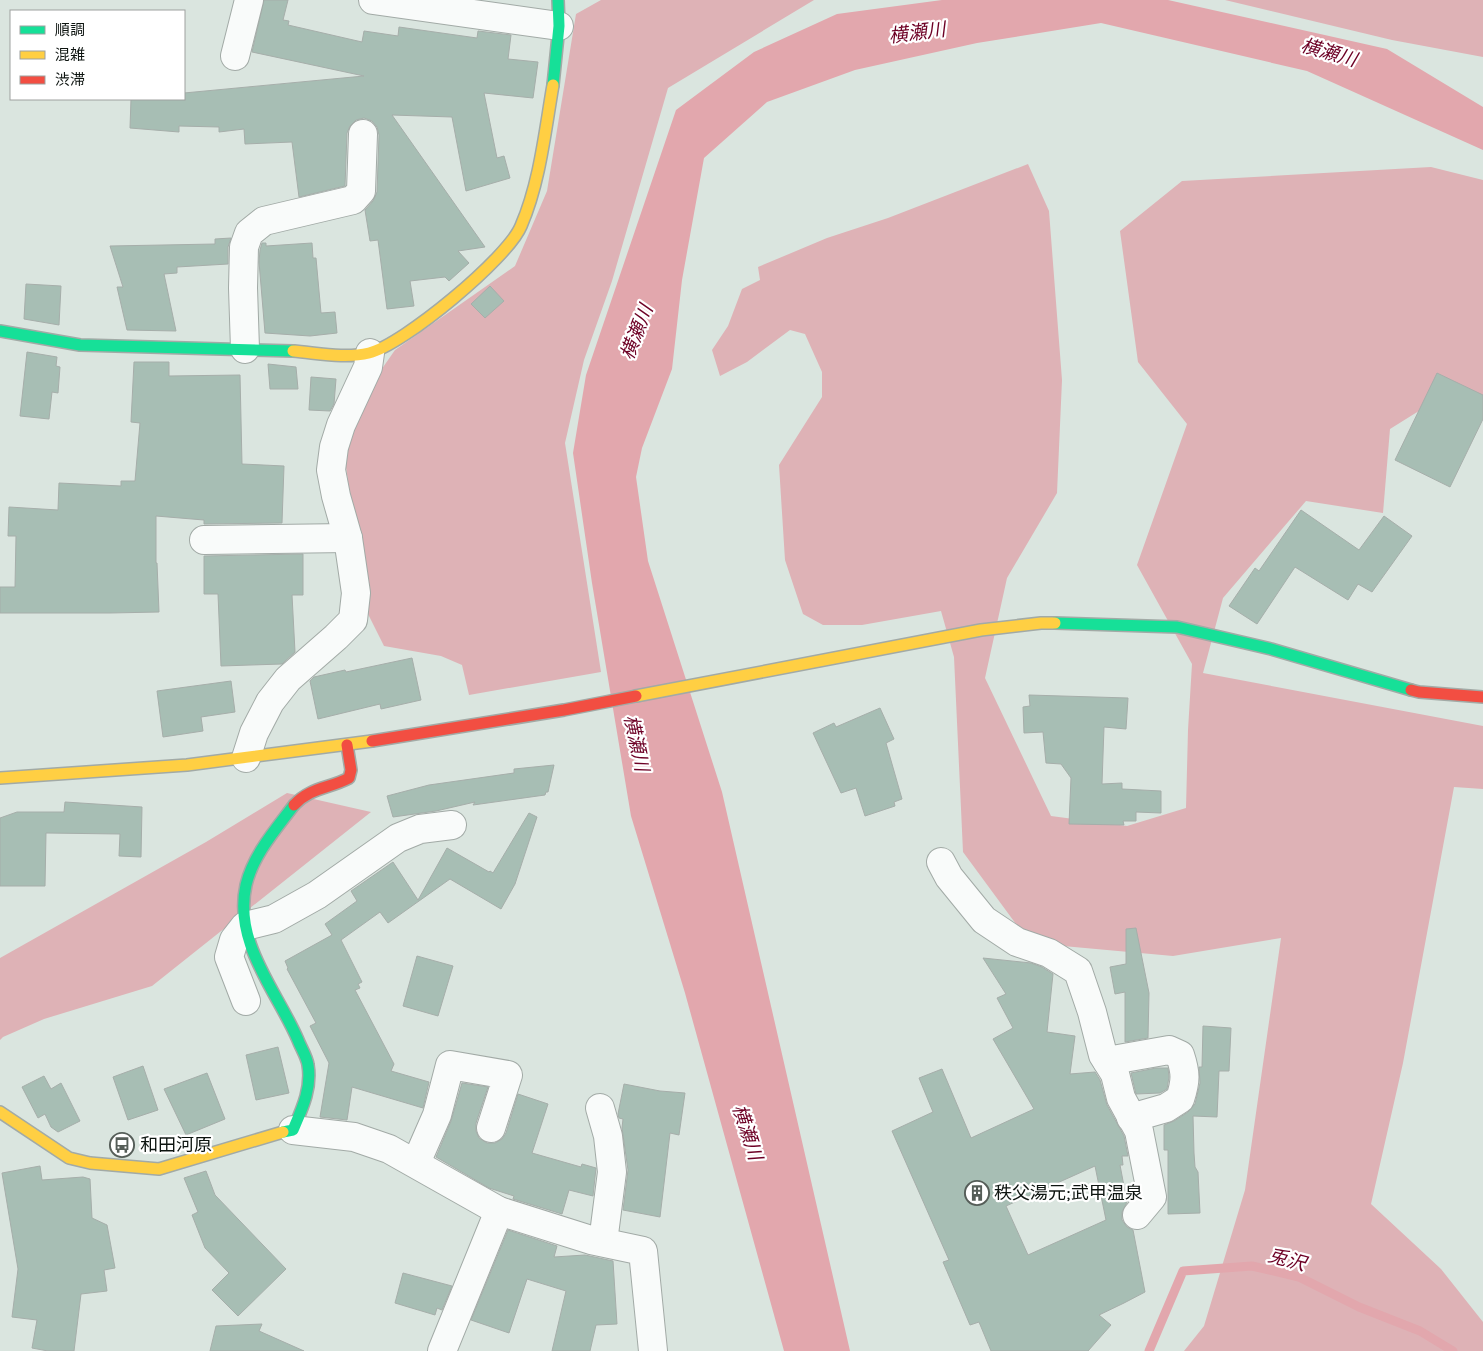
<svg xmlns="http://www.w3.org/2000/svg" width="1483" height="1351" font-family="Karla,'Noto Sans JP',sans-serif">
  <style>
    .forest { fill: #deb2b6 }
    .water { fill: #e2a7ad }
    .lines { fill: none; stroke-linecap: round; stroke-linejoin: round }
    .stream { stroke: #e2a7ad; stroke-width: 9 }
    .building { fill: #a7beb4; stroke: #a6aeaa; fill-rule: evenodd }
    .street-casing { stroke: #a2aaa6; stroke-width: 30 }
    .fast-casing { stroke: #a2aaa6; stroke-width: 14 }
    .slow-casing { stroke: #a2aaa6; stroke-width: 14 }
    .jam-casing { stroke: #a2aaa6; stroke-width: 14 }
    .street { stroke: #f9fbfa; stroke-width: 28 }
    .fast { stroke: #16e098; stroke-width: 11 }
    .slow { stroke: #ffcf43; stroke-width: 11 }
    .jam { stroke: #f24e42; stroke-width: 11 }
    .labels { text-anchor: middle; stroke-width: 4.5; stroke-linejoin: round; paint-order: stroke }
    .poi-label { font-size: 18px; fill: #0d1410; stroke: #fff; text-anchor: start }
    .water-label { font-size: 19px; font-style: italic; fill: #6d0025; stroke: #fff }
  </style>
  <rect width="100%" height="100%" fill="#dae5df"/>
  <g class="forest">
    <path d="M 601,0 L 814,0 L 668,88 L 612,281 L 584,360 L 565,443 L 601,672 L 469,695 L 462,665 L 441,656 L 384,646 L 366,610 L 345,460 L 363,396 L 395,350 L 515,266 L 547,191 L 576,14 Z"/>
    <path d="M 1225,0 L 1483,0 L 1483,57 L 1392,40 Z"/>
    <path d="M 1028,164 L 1049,211 L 1062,380 L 1057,493 L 1007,578 L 985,678 L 1051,816 L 1127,826 L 1186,808 L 1188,730 L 1192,664 L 1137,565 L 1187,424 L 1138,362 L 1120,231 L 1182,181 L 1431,167 L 1483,180 L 1483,397 L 1454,389 L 1390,429 L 1383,513 L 1306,501 L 1223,598 L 1203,673 L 1483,726 L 1483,789 L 1454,787 L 1403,1063 L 1371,1204 L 1441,1269 L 1483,1322 L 1483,1351 L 1184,1351 L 1204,1326 L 1245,1190 L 1281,938 L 1173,956 L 1030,943 L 963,852 L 954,657 L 941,611 L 862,625 L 823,625 L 803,614 L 785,560 L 779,465 L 822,397 L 822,372 L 805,334 L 790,330 L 747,362 L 720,376 L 712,350 L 728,326 L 742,289 L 760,280 L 758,267 L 827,238 L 888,218 Z"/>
    <path d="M 287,793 L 371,812 L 152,986 L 44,1019 L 3,1037 L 0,1040 L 0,958 L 206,842 Z"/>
  </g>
  <path class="water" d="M 942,0 L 1168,0 L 1387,49 L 1483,107 L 1483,150 L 1307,71 L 1101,23 L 977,43 L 855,70 L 767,102 L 704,158 L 682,280 L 672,369 L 642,448 L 636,477 L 648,561 L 722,792 L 850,1351 L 784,1351 L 685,993 L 631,816 L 592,583 L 573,453 L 586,375 L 676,110 L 754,52 L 837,14 Z"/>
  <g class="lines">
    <path class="stream" d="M 1149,1351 L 1183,1271 L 1252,1266 L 1299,1277 L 1359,1307 L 1420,1331 L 1453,1351"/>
  </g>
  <g class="building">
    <path d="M 264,0 L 288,0 L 283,20 L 289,21 L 288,25 L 362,42 L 364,31 L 398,36 L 399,27 L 477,38 L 478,31 L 511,35 L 508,59 L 538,62 L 533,98 L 484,93 L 497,158 L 504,156 L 510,178 L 466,191 L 452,117 L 392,115 L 485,247 L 458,251 L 469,263 L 449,281 L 445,277 L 410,281 L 414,306 L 387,309 L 378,240 L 370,241 L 365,210 L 373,201 L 377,192 L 379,135 L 377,127 L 372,121 L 364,118 L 356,120 L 350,126 L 347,133 L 345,186 L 299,197 L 292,142 L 245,144 L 244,129 L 219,132 L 219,127 L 179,126 L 179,132 L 130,128 L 131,99 L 184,99 L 184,93 L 364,76 L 252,52 Z"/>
    <path d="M 231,238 L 228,247 L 228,264 L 177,267 L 177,273 L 164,274 L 176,331 L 127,330 L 117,287 L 123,287 L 110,246 L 215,244 L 215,239 Z"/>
    <path d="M 262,243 L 266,243 L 266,246 L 312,243 L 313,258 L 316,258 L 321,313 L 335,312 L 337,333 L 310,336 L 265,333 L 259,262 L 260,250 Z"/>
    <path d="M 26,284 L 61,286 L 59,325 L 24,319 Z"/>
    <path d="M 490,286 L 504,301 L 485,318 L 471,304 Z"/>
    <path d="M 27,352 L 57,357 L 56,366 L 60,367 L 58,393 L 52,392 L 49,419 L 20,416 Z"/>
    <path d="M 134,362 L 169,362 L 169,376 L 240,375 L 242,464 L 284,466 L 282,523 L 204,524 L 204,520 L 156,516 L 156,563 L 157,563 L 159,612 L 110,613 L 0,613 L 0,587 L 15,587 L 16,536 L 8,536 L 9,507 L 58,510 L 59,483 L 121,486 L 121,481 L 135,481 L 140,423 L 131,422 Z"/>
    <path d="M 268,364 L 296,367 L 298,389 L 270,389 Z"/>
    <path d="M 1437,373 L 1483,395 L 1483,419 L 1450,487 L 1395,460 Z"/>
    <path d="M 311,377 L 336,379 L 334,404 L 330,411 L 309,410 Z"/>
    <path d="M 1301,510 L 1359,550 L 1384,516 L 1412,536 L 1372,592 L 1358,584 L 1348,600 L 1295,567 L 1257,624 L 1229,606 L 1255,568 L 1259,571 Z"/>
    <path d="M 303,554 L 303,595 L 292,595 L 295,652 L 282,664 L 221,666 L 218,594 L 204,594 L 204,556 Z"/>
    <path d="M 412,658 L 421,700 L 381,709 L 380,704 L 318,719 L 310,681 L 314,677 L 345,670 L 346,672 Z"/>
    <path d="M 231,681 L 235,712 L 201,717 L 203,731 L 163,737 L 157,691 Z"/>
    <path d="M 1029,695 L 1128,698 L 1126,729 L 1104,727 L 1102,784 L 1122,783 L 1122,789 L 1161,791 L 1161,813 L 1136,812 L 1136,821 L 1123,821 L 1124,825 L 1069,824 L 1071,778 L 1061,764 L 1046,763 L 1043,732 L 1024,733 L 1023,707 L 1030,706 Z"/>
    <path d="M 880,708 L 894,739 L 886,743 L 902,799 L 894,802 L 895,806 L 865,816 L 856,788 L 841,793 L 813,733 L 834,723 L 836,727 Z"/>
    <path d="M 554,765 L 548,792 L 546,792 L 545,795 L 473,805 L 475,802 L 436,811 L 393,817 L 387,796 L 429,785 L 514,773 L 514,769 Z"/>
    <path d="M 65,802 L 142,807 L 141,857 L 119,856 L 120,834 L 46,833 L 45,886 L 0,886 L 0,818 L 17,812 L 64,812 Z"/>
    <path d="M 529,813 L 537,817 L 515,884 L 501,909 L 450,879 L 388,923 L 380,912 L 341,940 L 362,982 L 358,984 L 360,988 L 355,990 L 394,1064 L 391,1071 L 429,1082 L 423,1108 L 352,1087 L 347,1120 L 320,1117 L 329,1063 L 310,1026 L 316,1023 L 287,969 L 288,968 L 285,961 L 332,935 L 325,924 L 357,901 L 351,891 L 393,862 L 418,900 L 447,848 L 489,872 L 490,871 L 493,873 Z"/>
    <path d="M 1136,928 L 1149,993 L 1148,1038 L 1125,1042 L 1125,992 L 1115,994 L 1110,967 L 1126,964 L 1126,929 Z"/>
    <path d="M 417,956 L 453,966 L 438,1016 L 403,1006 Z"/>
    <path d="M 983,958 L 1031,963 L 1042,967 L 1053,974 L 1047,1032 L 1075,1036 L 1070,1074 L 1095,1072 L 1100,1080 L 1107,1105 L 1124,1136 L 1128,1156 L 1122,1156 L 1123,1165 L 1120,1165 L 1127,1202 L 1122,1212 L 1122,1220 L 1127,1227 L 1133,1230 L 1145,1292 L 1124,1303 L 1099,1315 L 1111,1325 L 1088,1351 L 991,1351 L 979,1322 L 970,1325 L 943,1262 L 949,1260 L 892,1131 L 933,1112 L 919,1078 L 942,1069 L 971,1138 L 1034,1109 L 993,1039 L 1013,1028 L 997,998 L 1006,994 ZM 1095,1166 L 1106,1220 L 1028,1255 L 1006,1206 Z"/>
    <path d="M 1203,1026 L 1231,1028 L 1229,1071 L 1219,1071 L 1217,1117 L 1193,1116 L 1194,1153 L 1195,1167 L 1198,1172 L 1200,1213 L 1168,1214 L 1168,1150 L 1164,1150 L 1164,1125 L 1174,1121 L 1188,1112 L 1195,1104 L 1200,1083 L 1199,1067 L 1202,1067 Z"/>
    <path d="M 278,1047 L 289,1093 L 256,1100 L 246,1055 Z"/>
    <path d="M 143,1066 L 158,1110 L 128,1120 L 113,1077 Z"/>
    <path d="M 1156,1068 L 1168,1068 L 1169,1077 L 1167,1089 L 1160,1093 L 1136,1094 L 1131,1073 Z"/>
    <path d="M 207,1073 L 225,1119 L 186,1135 L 164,1089 Z"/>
    <path d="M 44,1076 L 51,1089 L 61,1083 L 80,1121 L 58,1132 L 51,1127 L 45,1114 L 38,1118 L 22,1087 Z"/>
    <path d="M 462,1083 L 488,1087 L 476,1123 L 476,1131 L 479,1138 L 487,1143 L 495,1143 L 502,1139 L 506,1133 L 518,1094 L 548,1104 L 532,1153 L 581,1167 L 582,1164 L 596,1168 L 593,1196 L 569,1190 L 562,1214 L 513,1199 L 514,1196 L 489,1188 L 436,1157 L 451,1121 Z"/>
    <path d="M 624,1084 L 660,1091 L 685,1093 L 679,1135 L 670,1133 L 660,1217 L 623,1210 L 628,1170 L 622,1128 L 623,1119 L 619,1118 L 618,1114 Z"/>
    <path d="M 40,1166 L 42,1180 L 83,1177 L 90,1179 L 92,1218 L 107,1225 L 115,1268 L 104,1270 L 107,1291 L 81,1294 L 74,1351 L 48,1351 L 32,1348 L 37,1320 L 12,1317 L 18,1269 L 2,1173 Z"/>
    <path d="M 206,1171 L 215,1195 L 286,1269 L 238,1316 L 212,1290 L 229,1273 L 205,1248 L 192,1215 L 198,1212 L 184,1178 Z"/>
    <path d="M 508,1230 L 557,1246 L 554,1257 L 585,1255 L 613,1261 L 617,1324 L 596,1325 L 590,1351 L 552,1351 L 566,1291 L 527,1279 L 509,1333 L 471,1320 Z"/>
    <path d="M 403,1273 L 452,1286 L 442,1310 L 437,1308 L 435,1315 L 395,1303 Z"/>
    <path d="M 262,1324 L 259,1331 L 304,1351 L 210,1351 L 216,1326 Z"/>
  </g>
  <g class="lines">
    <defs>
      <g id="street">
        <path d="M 373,0 L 559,26"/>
        <path d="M 235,56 L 249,0"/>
        <path d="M 245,349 L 243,288 L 244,247 L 249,233 L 264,221 L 353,200 L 361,191 L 363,134"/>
        <path d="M 204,540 L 348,538"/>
        <path d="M 246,758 L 254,733 L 270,702 L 288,679 L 336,637 L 353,620 L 356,593 L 348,538 L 336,496 L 331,470 L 334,447 L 341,425 L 368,367 L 370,353"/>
        <path d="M 941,862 L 949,877 L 984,920 L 1017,942 L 1049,953 L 1078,971 L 1092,1012 L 1103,1055 L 1115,1074 L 1121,1098 L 1139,1131 L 1152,1197 L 1137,1215"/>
        <path d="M 246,1001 L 229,957 L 234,940 L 245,926 L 274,919 L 317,895 L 398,838 L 420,829 L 452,825"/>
        <path d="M 1107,1061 L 1169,1050 L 1180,1055 C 1186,1073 1186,1081 1180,1099 L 1166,1108 L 1131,1118"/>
        <path d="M 600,1108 L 608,1136 L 612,1172 L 603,1242"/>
        <path d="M 293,1130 L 354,1137 L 389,1149 L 499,1211 L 591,1240 L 643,1251 L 653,1351"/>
        <path d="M 416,1163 L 437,1115 L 450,1065 L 508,1075 L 491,1128"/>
        <path d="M 442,1351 L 499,1211"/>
      </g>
      <g id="fast">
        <path d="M 553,85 L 559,26 L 558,0"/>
        <path d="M 0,331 L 80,345 L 293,351"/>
        <path d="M 1055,623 L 1177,627 L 1271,649 L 1411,690"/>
        <path d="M 283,1132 L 293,1130 C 302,1109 312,1088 308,1065 C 307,1057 301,1048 298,1040 C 277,991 233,943 246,885 C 253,855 276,829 294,805"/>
      </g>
      <g id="slow">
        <path d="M 293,351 C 318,353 345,359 369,353 C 403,345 508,258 521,226 C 540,182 545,131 553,85"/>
        <path d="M 636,696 L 981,630 L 1041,623 L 1055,623"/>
        <path d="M 0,778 L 187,765 L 372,741"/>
        <path d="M 0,1112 L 69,1158 L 90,1163 L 159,1169 L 283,1132"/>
      </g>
      <g id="jam">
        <path d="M 1411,690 L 1419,692 L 1483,697"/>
        <path d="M 372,741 L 564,710 L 636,696"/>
        <path d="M 294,805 C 311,787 328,789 349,778 L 351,770 L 347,745"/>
      </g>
    </defs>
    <use href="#street" class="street-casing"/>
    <use href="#fast" class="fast-casing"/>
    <use href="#slow" class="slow-casing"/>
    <use href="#jam" class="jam-casing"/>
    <use href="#street" class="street"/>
    <use href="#fast" class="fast"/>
    <use href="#slow" class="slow"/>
    <use href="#jam" class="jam"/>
  </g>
  <defs>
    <symbol id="bus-ring" viewBox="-11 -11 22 22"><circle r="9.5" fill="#fff" stroke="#555d58" stroke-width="1.5"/><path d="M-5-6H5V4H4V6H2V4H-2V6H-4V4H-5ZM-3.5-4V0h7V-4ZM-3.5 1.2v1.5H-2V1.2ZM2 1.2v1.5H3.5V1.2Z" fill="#555d58"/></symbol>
    <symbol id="building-ring" viewBox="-11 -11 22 22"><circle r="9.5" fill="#fff" stroke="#555d58" stroke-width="1.5"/><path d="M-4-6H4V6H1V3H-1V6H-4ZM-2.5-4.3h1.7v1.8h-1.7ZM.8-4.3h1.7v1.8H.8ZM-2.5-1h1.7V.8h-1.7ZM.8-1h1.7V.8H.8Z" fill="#555d58"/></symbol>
  </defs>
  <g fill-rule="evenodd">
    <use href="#bus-ring" x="108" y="1131" width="28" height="28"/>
    <use href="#building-ring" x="963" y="1179" width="28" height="28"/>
  </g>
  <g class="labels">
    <g class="poi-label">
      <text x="140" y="1151">和田河原</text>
      <text x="994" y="1199">秩父湯元;武甲温泉</text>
    </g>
    <g class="water-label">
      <text transform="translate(917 32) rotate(-7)" y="7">横瀬川</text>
      <text transform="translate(1329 52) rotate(16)" y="7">横瀬川</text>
      <text transform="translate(636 332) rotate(-69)" y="7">横瀬川</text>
      <text transform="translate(637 743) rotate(78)" y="7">横瀬川</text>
      <text transform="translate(748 1132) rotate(72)" y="7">横瀬川</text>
      <text transform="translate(1287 1259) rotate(15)" y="7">兎沢</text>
    </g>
  </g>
  <rect x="10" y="10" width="175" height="90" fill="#ffffff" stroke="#9ea19f"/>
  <rect x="20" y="26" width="25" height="8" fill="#16e098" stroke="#9ea19f"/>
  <text x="55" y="35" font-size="15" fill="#0d1410">順調</text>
  <rect x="20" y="51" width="25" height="8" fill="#ffcf43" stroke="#9ea19f"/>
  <text x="55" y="60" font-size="15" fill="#0d1410">混雑</text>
  <rect x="20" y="76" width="25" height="8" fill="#f24e42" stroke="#9ea19f"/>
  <text x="55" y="85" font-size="15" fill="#0d1410">渋滞</text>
</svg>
